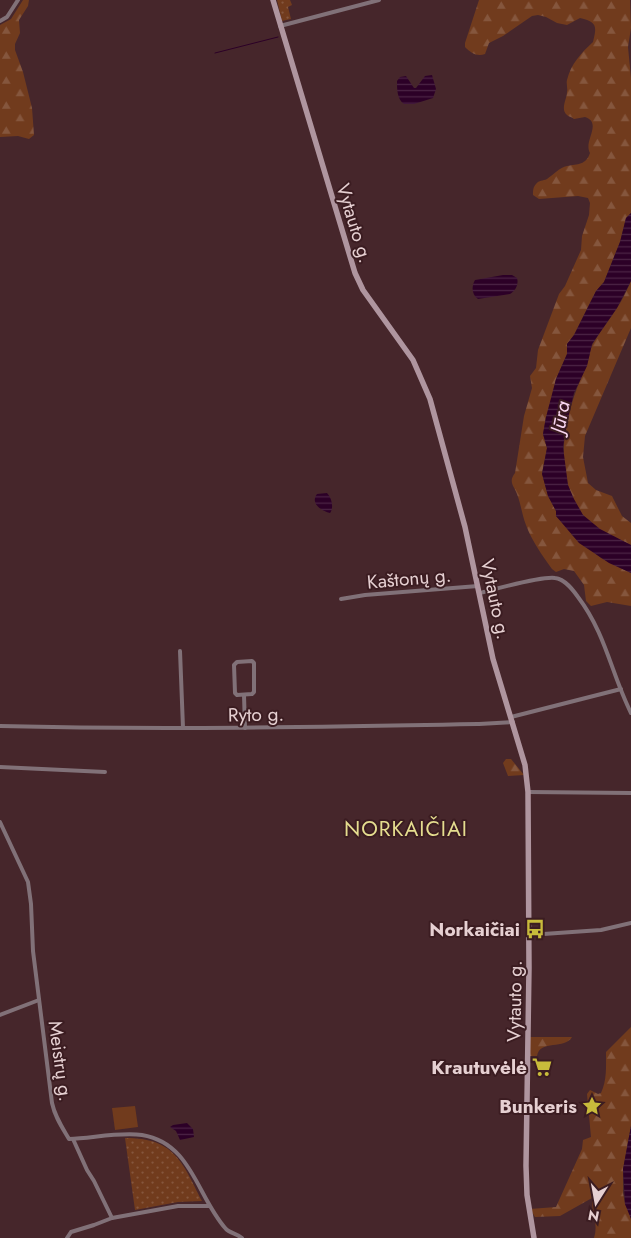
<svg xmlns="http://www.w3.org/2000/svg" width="631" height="1238" font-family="Jost,sans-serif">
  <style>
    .grass { fill: url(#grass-dots) }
    .forest { fill: url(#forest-firs) }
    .pitch { fill: #713b1d }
    .water { fill: url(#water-rules) }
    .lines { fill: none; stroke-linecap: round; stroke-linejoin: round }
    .stream { stroke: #2c0027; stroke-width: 1 }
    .minor { stroke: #817178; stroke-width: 4 }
    .secondary { stroke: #af959f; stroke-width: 5.5 }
    .labels { text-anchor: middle; stroke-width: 4; stroke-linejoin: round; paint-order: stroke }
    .street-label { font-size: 19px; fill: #e6d0d2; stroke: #3b1c21 }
    .poi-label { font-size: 19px; font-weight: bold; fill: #e6d0d2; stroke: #3b1c21; text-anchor: end }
    .water-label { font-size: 20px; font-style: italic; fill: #f9d7f1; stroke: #3b1c21 }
    .quarter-label { font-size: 21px; letter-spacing: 1px; fill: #e5dd8f; stroke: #3b1c21 }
  </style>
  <defs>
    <pattern id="grass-dots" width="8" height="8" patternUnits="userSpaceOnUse" patternTransform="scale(1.25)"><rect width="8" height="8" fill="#713b1d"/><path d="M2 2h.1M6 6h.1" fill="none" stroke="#85563d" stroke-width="1.8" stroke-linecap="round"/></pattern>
    <pattern id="forest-firs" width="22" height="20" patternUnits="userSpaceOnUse" patternTransform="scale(1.25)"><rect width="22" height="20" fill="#713b1d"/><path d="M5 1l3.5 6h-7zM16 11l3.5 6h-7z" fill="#85563d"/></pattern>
    <pattern id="water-rules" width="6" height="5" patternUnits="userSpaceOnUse" patternTransform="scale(1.25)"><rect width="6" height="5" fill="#2c0027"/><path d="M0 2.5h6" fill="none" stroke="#4b2445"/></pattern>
  </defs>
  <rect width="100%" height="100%" fill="#46262b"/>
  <g class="grass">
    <path d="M 277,0 L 290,0 L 292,5 L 288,7 L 291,19 L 282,21 Z"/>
    <path d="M 125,1138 C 175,1138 182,1162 202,1201 L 178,1202 L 135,1210 Z"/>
  </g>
  <g class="forest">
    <path d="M 23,0 L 29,0 L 28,6 L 19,20 L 20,33 L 15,44 L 15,50 L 23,72 L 32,108 L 34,135 L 29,139 L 18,136 L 0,137 L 0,25 L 11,19 Z"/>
    <path d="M 479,0 L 630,0 L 631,28 L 628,47 L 631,78 L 631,213 L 626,218 L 620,242 L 604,282 L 596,291 L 574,335 L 567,344 L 567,354 L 556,379 L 548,415 L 546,417 L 543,434 L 547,448 L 542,473 L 548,496 L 556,511 L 556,516 L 570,530 L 572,535 L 601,558 L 631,573 L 631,606 L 607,602 L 591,606 L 586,601 L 584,585 L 574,571 L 564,569 L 556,572 L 552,569 C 542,555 532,541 526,525 C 522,515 521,504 517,494 C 514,486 508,482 515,473 L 524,416 L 532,388 L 530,376 L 536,368 L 538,350 L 559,294 L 565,286 L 581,250 L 582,236 L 589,215 L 590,203 L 588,198 L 578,196 L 539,199 L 533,195 C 533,191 533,187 536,184 C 539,180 543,181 547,179 C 553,175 560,167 567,166 C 578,164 586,165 590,153 C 583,141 603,123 585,117 L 574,119 C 572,117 569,117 567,115 C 560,109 567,99 567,92 C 568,88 566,84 567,80 C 571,64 581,53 593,42 C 597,26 597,22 580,18 L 567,25 L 557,23 L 546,17 L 538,15 L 532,16 L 503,36 L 489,43 L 485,54 C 477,57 471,53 465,47 L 465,43 Z"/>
    <path d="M 631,281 L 631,328 L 585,436 L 583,457 L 588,483 L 596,490 L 612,496 L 622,516 L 631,523 L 631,545 C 614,537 595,530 583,515 C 550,472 565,412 586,367 C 590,359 589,350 594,342 C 601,330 610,319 617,308 C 623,299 627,290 631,281 Z"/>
    <path d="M 506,759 L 511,759 L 524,775 L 508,776 L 503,763 Z"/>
    <path d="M 631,1027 L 631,1126 L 623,1169 L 623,1193 L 625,1204 L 631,1216 L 631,1238 L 594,1238 C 599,1224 591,1212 592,1198 L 560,1216 L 535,1217 L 530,1209 L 556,1207 L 582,1149 L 583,1140 L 591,1137 L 587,1094 L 590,1090 L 598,1094 L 601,1093 C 607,1080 606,1067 606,1052 Z"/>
    <path d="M 530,1037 L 572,1037 C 565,1050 540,1039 537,1056 L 529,1056 Z"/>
  </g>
  <path class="pitch" d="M 135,1106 L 138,1127 L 115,1130 L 112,1108 Z"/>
  <g class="water">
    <path d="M 432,75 L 436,89 L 433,98 L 414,104 L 404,104 C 397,99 397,89 397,81 L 400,77 L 406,76 L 414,88 L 416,88 L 425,76 Z"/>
    <path d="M 631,213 L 631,281 L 617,308 L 592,344 L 587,366 L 574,393 L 567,422 L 563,447 L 568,485 L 574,499 L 583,515 L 600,529 L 631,545 L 631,573 L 609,563 L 579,543 L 556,516 L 556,511 L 548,496 L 542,474 L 547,448 L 543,434 L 546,417 L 556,379 L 567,354 L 567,344 L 574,335 L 596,291 L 604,282 L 620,242 L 626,218 Z"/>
    <path d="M 503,275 L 512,275 L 517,278 C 519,285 515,291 510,294 L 478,299 C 472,295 471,287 475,280 Z"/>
    <path d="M 327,493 C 332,498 334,508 330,513 C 321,511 310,503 317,494 Z"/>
    <path d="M 187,1123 L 193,1129 L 194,1137 L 180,1140 L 176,1131 L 170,1127 L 173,1125 Z"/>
    <path d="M 631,1126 L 631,1219 L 625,1204 L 623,1169 Z"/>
  </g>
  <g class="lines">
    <path class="stream" d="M 215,53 L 278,37"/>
    <g class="minor">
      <path d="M 0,21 L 7,17 L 18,0"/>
      <path d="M 280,26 L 379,0"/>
      <path d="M 480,593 C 496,589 541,576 555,578 C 565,579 573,590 578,597 C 606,634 611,673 631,713"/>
      <path d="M 341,599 L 365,595 L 478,586"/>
      <path d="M 180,651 L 183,728"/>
      <path d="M 252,661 L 254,663 L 254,692 L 252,694 L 237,695 L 235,693 L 234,665 L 237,662 Z"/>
      <path d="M 244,695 L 245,728"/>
      <path d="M 511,717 L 621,689"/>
      <path d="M 0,726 C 160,730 319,727 479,724 L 513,722"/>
      <path d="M 0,767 L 105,772"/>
      <path d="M 528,792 L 631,793"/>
      <path d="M 0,822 L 28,882 L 31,904 L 33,951 L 52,1103 C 55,1117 62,1127 69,1139 C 93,1138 119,1132 142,1135 C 192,1143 197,1197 226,1229 C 230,1233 237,1234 242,1238"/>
      <path d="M 529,935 L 601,930 L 631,923"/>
      <path d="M 0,1015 L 39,1000"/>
      <path d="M 73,1139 L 87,1170 L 94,1181 L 112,1218"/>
      <path d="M 67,1238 L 71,1232 L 94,1225 L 112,1218 L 178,1206 L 209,1206"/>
    </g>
    <path class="secondary" d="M 273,0 L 355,273 L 363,290 L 413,360 L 430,399 L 465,527 L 493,659 L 525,765 L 528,792 L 529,968 L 526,1166 L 527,1195 L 534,1238"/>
  </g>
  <defs>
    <symbol id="bus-bare" viewBox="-9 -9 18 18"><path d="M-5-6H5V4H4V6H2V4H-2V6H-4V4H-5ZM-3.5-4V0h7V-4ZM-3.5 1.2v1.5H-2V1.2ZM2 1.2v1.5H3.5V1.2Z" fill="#c8bb3b" stroke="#3b1c21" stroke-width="2.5" paint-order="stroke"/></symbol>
    <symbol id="supermarket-bare" viewBox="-9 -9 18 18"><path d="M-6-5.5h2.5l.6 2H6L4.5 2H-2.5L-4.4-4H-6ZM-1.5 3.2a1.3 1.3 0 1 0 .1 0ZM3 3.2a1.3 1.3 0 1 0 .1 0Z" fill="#c8bb3b" stroke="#3b1c21" stroke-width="2.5" paint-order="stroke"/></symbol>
    <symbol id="sight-bare" viewBox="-9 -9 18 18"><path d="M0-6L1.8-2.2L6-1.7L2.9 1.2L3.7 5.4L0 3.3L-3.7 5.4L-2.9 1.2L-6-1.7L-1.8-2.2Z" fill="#c8bb3b" stroke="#3b1c21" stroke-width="2.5" paint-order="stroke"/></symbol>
  </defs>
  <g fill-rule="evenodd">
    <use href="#bus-bare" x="521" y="915" width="28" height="28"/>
    <use href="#supermarket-bare" x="528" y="1053" width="28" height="28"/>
    <use href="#sight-bare" x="578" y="1092" width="28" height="28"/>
  </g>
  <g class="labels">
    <g class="street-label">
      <text transform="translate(355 223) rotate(73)" y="7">Vytauto g.</text>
      <text transform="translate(409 578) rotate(-5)" y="7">Kaštonų g.</text>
      <text transform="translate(496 599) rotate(78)" y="7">Vytauto g.</text>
      <text transform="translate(256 714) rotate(-1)" y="7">Ryto g.</text>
      <text transform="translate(514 1001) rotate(-89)" y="7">Vytauto g.</text>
      <text transform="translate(61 1061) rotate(82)" y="7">Meistrų g.</text>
    </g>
    <g class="poi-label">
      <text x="520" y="936">Norkaičiai</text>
      <text x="527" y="1074">Krautuvėlė</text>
      <text x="577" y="1113">Bunkeris</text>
    </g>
    <g class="water-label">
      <text transform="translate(560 417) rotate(-79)" y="7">Jūra</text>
    </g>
    <g class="quarter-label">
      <text x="406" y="836">NORKAIČIAI</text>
    </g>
  </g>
  <g transform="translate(596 1203) rotate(191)" stroke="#3b1c21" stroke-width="4" paint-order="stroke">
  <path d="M0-4L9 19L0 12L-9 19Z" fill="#e6d0d2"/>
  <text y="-8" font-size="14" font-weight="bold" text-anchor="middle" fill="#e6d0d2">N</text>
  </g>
</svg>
